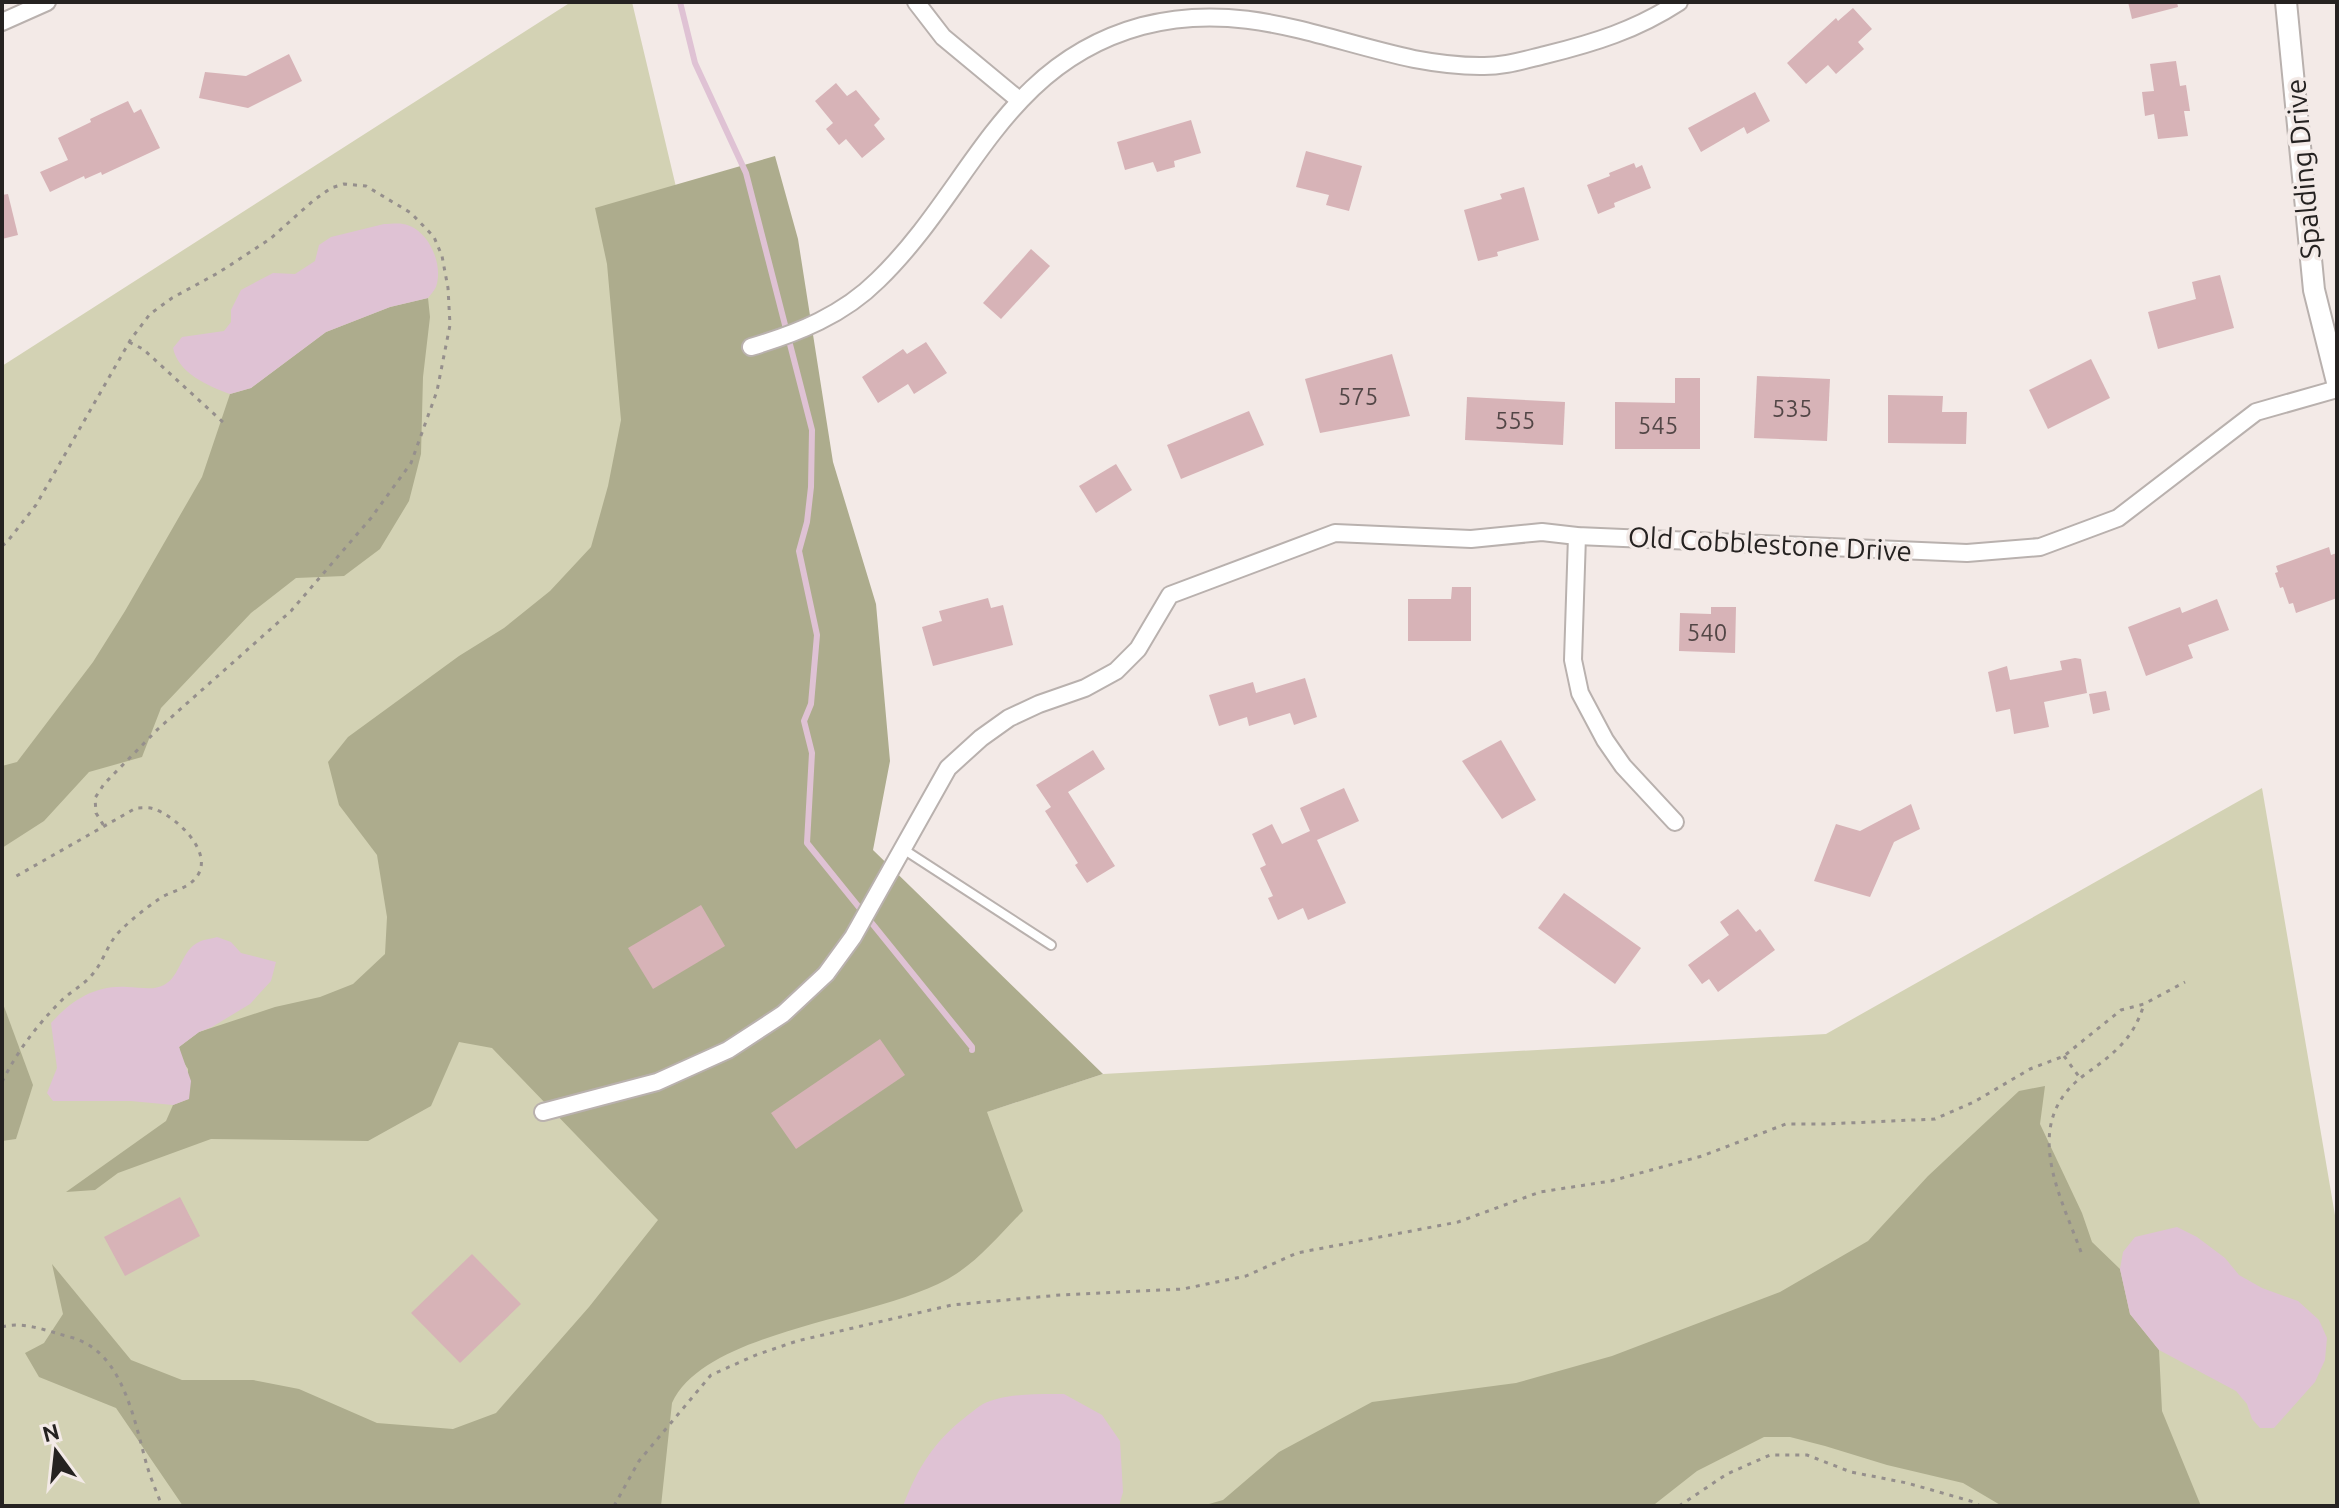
<svg xmlns="http://www.w3.org/2000/svg" width="2339" height="1508" font-family="Ubuntu,sans-serif">
  <style>
    .green { fill: #d3d2b4 }
    .forest { fill: #adac8d }
    .water { fill: #dfc2d4 }
    .lines { fill: none; stroke-linecap: round; stroke-linejoin: round }
    .stream { stroke: #dfc2d4; stroke-width: 6 }
    .building { fill: #d7b3b7 }
    .service-casing { stroke: #b9b1ae; stroke-width: 12 }
    .minor-casing { stroke: #b9b1ae; stroke-width: 20 }
    .tertiary-casing { stroke: #b9b1ae; stroke-width: 24 }
    .path { stroke: #958f8c; stroke-width: 3; stroke-dasharray: 4 6; stroke-linecap: butt }
    .service { stroke: #fff; stroke-width: 8 }
    .minor { stroke: #fff; stroke-width: 16 }
    .tertiary { stroke: #fff; stroke-width: 20 }
    .labels { text-anchor: middle; stroke-width: 7; stroke-linejoin: round; paint-order: stroke }
    .number-label { font-size: 24px; fill: #524646 }
    .street-label { font-size: 28px; fill: #252221; stroke: #f3eae7 }
  </style>
  <rect width="100%" height="100%" fill="#f3eae7"/>
  <path class="green" d="M 571,2 L 632,2 L 771,586 L 658,1219 L 1103,1074 L 1826,1034 L 2262,788 L 2337,1227 L 2337,1506 L 2,1506 L 2,366 Z"/>
  <g class="forest">
    <path d="M 775,156 L 798,239 L 833,462 L 876,604 L 890,761 L 873,850 L 1103,1074 L 987,1112 L 1023,1211 C 1002,1232 981,1258 956,1274 C 886,1320 707,1327 672,1403 L 661,1506 L 183,1506 L 116,1408 L 39,1377 L 25,1353 L 44,1343 L 63,1314 L 52,1264 L 131,1360 L 182,1380 L 253,1380 L 299,1389 L 377,1423 L 453,1429 L 496,1413 L 589,1307 L 658,1220 L 492,1048 L 459,1042 L 431,1106 L 368,1141 L 211,1139 L 118,1173 L 95,1190 L 66,1192 L 166,1121 L 173,1105 L 188,1099 L 188,1069 L 182,1060 L 179,1047 L 199,1032 L 275,1007 L 320,997 L 353,984 L 385,954 L 387,917 L 377,855 L 339,805 L 328,762 L 348,737 L 459,656 L 504,628 L 550,591 L 591,547 L 608,486 L 621,420 L 607,264 L 595,208 Z"/>
    <path d="M 428,298 L 430,317 L 423,377 L 421,454 L 409,501 L 380,549 L 344,576 L 296,578 L 251,613 L 161,708 L 142,757 L 89,772 L 44,821 L 2,848 L 2,766 L 17,762 L 93,662 L 125,611 L 202,477 L 230,394 L 251,388 L 326,332 L 390,307 Z"/>
    <path d="M 2,1001 L 33,1085 L 16,1139 L 2,1141 Z"/>
    <path d="M 2045,1086 L 2040,1124 L 2082,1213 L 2092,1242 L 2120,1269 L 2130,1314 L 2159,1350 L 2162,1411 L 2201,1506 L 2002,1506 L 1963,1483 L 1887,1465 L 1825,1446 L 1790,1437 L 1764,1437 L 1697,1471 L 1655,1504 L 1649,1506 L 1202,1506 L 1223,1500 L 1279,1452 L 1372,1402 L 1516,1383 L 1612,1356 L 1780,1292 L 1868,1241 L 1928,1176 L 2019,1091 Z"/>
  </g>
  <g class="water">
    <path d="M 384,224 C 390,224 398,223 403,224 C 428,228 444,264 436,287 C 434,291 431,294 428,298 L 390,307 L 326,332 L 251,388 L 230,394 C 208,386 178,373 173,348 L 182,337 L 224,331 L 231,322 L 231,310 L 241,290 L 273,273 L 295,274 L 315,261 L 319,245 L 331,237 Z"/>
    <path d="M 217,937 L 231,942 L 241,953 L 276,962 L 271,981 L 250,1004 L 212,1027 L 199,1032 L 179,1047 L 191,1081 L 189,1099 L 173,1105 L 131,1101 L 53,1101 L 47,1093 L 57,1068 L 51,1023 C 72,1000 95,985 127,987 C 140,987 153,991 164,985 C 181,976 181,950 199,942 C 204,939 211,939 217,937 Z"/>
    <path d="M 2177,1227 L 2197,1237 L 2225,1258 L 2239,1275 L 2262,1288 L 2298,1301 L 2319,1320 L 2327,1338 L 2325,1360 L 2315,1382 L 2274,1428 L 2260,1428 L 2252,1419 L 2247,1404 L 2236,1391 L 2159,1350 L 2130,1314 L 2120,1269 L 2123,1252 L 2135,1237 Z"/>
    <path d="M 1064,1394 L 1102,1415 L 1120,1441 L 1123,1492 L 1119,1506 L 903,1506 C 918,1467 934,1441 968,1415 C 972,1412 978,1407 983,1404 C 1005,1393 1039,1394 1064,1394 Z"/>
  </g>
  <g class="lines">
    <path class="stream" d="M 680,2 L 695,63 L 746,173 L 812,430 L 811,487 L 807,522 L 799,551 L 817,635 L 811,704 L 804,721 L 812,753 L 807,843 L 972,1047 L 972,1050"/>
  </g>
  <g class="building">
    <path d="M 2128,2 L 2177,2 L 2178,7 L 2132,19 Z"/>
    <path d="M 1853,8 L 1872,29 L 1858,42 L 1864,49 L 1836,74 L 1828,65 L 1806,84 L 1787,63 L 1836,18 L 1838,21 Z"/>
    <path d="M 289,54 L 302,81 L 248,108 L 199,98 L 205,72 L 246,76 Z"/>
    <path d="M 2176,61 L 2180,86 L 2186,85 L 2190,111 L 2184,111 L 2188,136 L 2158,139 L 2154,114 L 2145,116 L 2142,92 L 2154,91 L 2150,64 Z"/>
    <path d="M 836,83 L 847,96 L 856,90 L 880,119 L 874,125 L 885,139 L 862,158 L 846,139 L 839,145 L 826,129 L 833,123 L 815,101 Z"/>
    <path d="M 1755,92 L 1770,121 L 1747,134 L 1744,127 L 1701,152 L 1688,128 Z"/>
    <path d="M 128,101 L 134,113 L 141,109 L 160,148 L 102,175 L 101,172 L 85,179 L 84,176 L 50,192 L 40,172 L 68,160 L 58,138 L 91,122 L 90,119 Z"/>
    <path d="M 1191,120 L 1201,153 L 1174,161 L 1175,167 L 1157,172 L 1153,162 L 1125,170 L 1117,142 Z"/>
    <path d="M 1306,151 L 1362,166 L 1349,211 L 1326,205 L 1329,195 L 1296,187 Z"/>
    <path d="M 1634,163 L 1636,168 L 1642,165 L 1651,188 L 1614,203 L 1615,207 L 1598,214 L 1587,185 L 1610,176 L 1609,173 Z"/>
    <path d="M 1524,187 L 1539,240 L 1497,252 L 1498,256 L 1478,261 L 1464,210 L 1502,199 L 1500,194 Z"/>
    <path d="M 8,194 L 18,235 L 2,239 L 2,195 Z"/>
    <path d="M 1031,249 L 1050,266 L 1001,319 L 983,303 Z"/>
    <path d="M 2220,275 L 2234,328 L 2158,349 L 2148,312 L 2196,299 L 2192,282 Z"/>
    <path d="M 926,342 L 947,373 L 914,394 L 908,384 L 878,403 L 862,377 L 903,349 L 907,354 Z"/>
    <path d="M 1392,354 L 1410,416 L 1320,433 L 1305,379 Z"/>
    <path d="M 2091,359 L 2110,398 L 2048,429 L 2029,390 Z"/>
    <path d="M 1757,376 L 1830,379 L 1827,441 L 1754,438 Z"/>
    <path d="M 1675,378 L 1700,378 L 1700,449 L 1615,449 L 1615,402 L 1675,403 Z"/>
    <path d="M 1888,395 L 1943,396 L 1942,412 L 1967,412 L 1966,444 L 1888,443 Z"/>
    <path d="M 1467,397 L 1565,402 L 1563,445 L 1465,440 Z"/>
    <path d="M 1249,411 L 1264,445 L 1181,479 L 1167,445 Z"/>
    <path d="M 1116,464 L 1132,490 L 1096,513 L 1079,486 Z"/>
    <path d="M 2329,547 L 2331,555 L 2337,553 L 2337,598 L 2296,613 L 2293,603 L 2289,604 L 2283,587 L 2280,588 L 2275,573 L 2278,572 L 2276,566 Z"/>
    <path d="M 1452,587 L 1471,587 L 1471,641 L 1408,641 L 1408,599 L 1451,599 Z"/>
    <path d="M 988,598 L 991,608 L 1003,605 L 1013,645 L 933,666 L 922,627 L 942,621 L 939,611 Z"/>
    <path d="M 2217,599 L 2229,630 L 2188,645 L 2193,658 L 2146,676 L 2128,627 L 2180,607 L 2182,613 Z"/>
    <path d="M 1711,607 L 1736,607 L 1735,653 L 1679,651 L 1680,613 L 1711,614 Z"/>
    <path d="M 2075,658 L 2081,659 L 2087,693 L 2044,702 L 2049,727 L 2014,734 L 2010,709 L 1996,712 L 1988,672 L 2007,666 L 2010,680 L 2062,670 L 2060,661 Z"/>
    <path d="M 1305,678 L 1317,717 L 1294,725 L 1290,713 L 1249,726 L 1247,717 L 1219,726 L 1209,695 L 1253,682 L 1256,693 Z"/>
    <path d="M 2106,691 L 2110,710 L 2093,714 L 2089,694 Z"/>
    <path d="M 1501,740 L 1536,800 L 1502,819 L 1462,761 Z"/>
    <path d="M 1093,750 L 1105,769 L 1068,792 L 1115,866 L 1087,883 L 1075,865 L 1078,863 L 1045,811 L 1051,807 L 1036,785 Z"/>
    <path d="M 1344,788 L 1359,821 L 1317,840 L 1346,903 L 1308,920 L 1303,908 L 1278,920 L 1268,898 L 1273,896 L 1260,868 L 1266,865 L 1252,834 L 1272,824 L 1282,844 L 1310,831 L 1300,808 Z"/>
    <path d="M 1911,804 L 1920,829 L 1894,842 L 1870,897 L 1814,881 L 1836,824 L 1860,831 Z"/>
    <path d="M 1564,893 L 1641,948 L 1615,984 L 1538,928 Z"/>
    <path d="M 701,905 L 725,946 L 653,989 L 628,948 Z"/>
    <path d="M 1738,909 L 1756,932 L 1760,929 L 1775,950 L 1718,992 L 1709,979 L 1702,984 L 1688,965 L 1729,935 L 1720,922 Z"/>
    <path d="M 880,1039 L 905,1075 L 796,1149 L 771,1113 Z"/>
    <path d="M 180,1197 L 200,1236 L 125,1276 L 104,1237 Z"/>
    <path d="M 472,1254 L 521,1304 L 460,1363 L 411,1313 Z"/>
  </g>
  <g class="lines">
    <defs>
      <path id="service" d="M 903,849 L 1051,945"/>
      <g id="minor">
        <path d="M 916,2 L 943,37 L 1019,100"/>
        <path d="M 2,22 L 47,2"/>
        <path d="M 751,347 C 798,333 843,315 878,280 C 971,190 1002,64 1142,26 C 1241,0 1320,39 1414,59 C 1435,63 1458,66 1480,66 C 1502,67 1524,60 1545,55 C 1594,43 1636,30 1679,2"/>
        <path d="M 1577,536 L 1573,660 L 1580,693 L 1605,740 L 1623,766 L 1675,822"/>
        <path d="M 543,1112 L 657,1082 L 728,1050 L 783,1014 L 826,974 L 853,937 L 948,768 L 981,738 L 1009,718 L 1039,704 L 1085,688 L 1116,671 L 1138,649 L 1170,595 L 1335,533 L 1471,539 L 1542,532 L 1577,536 L 1967,553 L 2040,547 L 2118,518 L 2256,412 L 2337,389"/>
      </g>
      <path id="tertiary" d="M 2286,2 L 2314,290 L 2337,382"/>
    </defs>
    <use href="#service" class="service-casing"/>
    <use href="#minor" class="minor-casing"/>
    <use href="#tertiary" class="tertiary-casing"/>
    <g class="path">
      <path d="M 129,342 L 143,349 L 225,424"/>
      <path d="M 2,546 L 7,542 L 36,505 L 131,339 L 150,314 L 172,298 L 218,273 L 270,239 L 314,200 L 331,188 L 344,184 L 366,186 L 411,213 L 434,237 L 442,256 L 448,288 L 450,325 L 437,391 L 411,463 L 371,518 L 291,611 L 158,729 L 104,784 L 95,798 L 96,813 L 104,826"/>
      <path d="M 2064,1056 L 2080,1078"/>
      <path d="M 2,1082 C 18,1050 37,1025 63,999 C 72,991 83,985 91,976 C 104,962 107,943 121,930 C 132,919 146,908 159,899 C 172,890 191,889 199,873 C 211,849 175,816 154,809 C 149,807 142,808 136,808 L 13,878"/>
      <path d="M 2081,1252 C 2059,1192 2019,1121 2087,1073 C 2115,1053 2134,1038 2144,1004"/>
      <path d="M 2,1327 C 20,1322 39,1328 56,1333 C 65,1336 77,1338 85,1343 C 125,1363 136,1427 147,1466 C 151,1479 157,1493 162,1506"/>
      <path d="M 614,1506 L 639,1461 L 711,1375 L 756,1355 L 797,1341 L 952,1305 L 1060,1295 L 1183,1289 L 1246,1276 L 1297,1253 L 1458,1222 L 1540,1192 L 1611,1181 L 1702,1156 L 1786,1124 L 1826,1124 L 1935,1119 L 1974,1102 L 2030,1069 L 2064,1056 L 2121,1010 L 2144,1004 L 2185,982"/>
      <path d="M 1679,1506 L 1727,1474 L 1770,1455 L 1807,1455 L 1851,1472 L 1907,1483 L 1974,1502 L 1980,1506"/>
    </g>
    <use href="#service" class="service"/>
    <use href="#minor" class="minor"/>
    <use href="#tertiary" class="tertiary"/>
  </g>
  <g class="labels">
    <g class="number-label">
      <text x="1358" y="405">575</text>
      <text x="1792" y="417">535</text>
      <text x="1515" y="429">555</text>
      <text x="1658" y="434">545</text>
      <text x="1707" y="641">540</text>
    </g>
    <g class="street-label">
      <text transform="translate(2303 169) rotate(-95)" y="10">Spalding Drive</text>
      <text transform="translate(1770 544) rotate(3)" y="10">Old Cobblestone Drive</text>
    </g>
  </g>
  <rect width="2339" height="1508" fill="none" stroke="#252221" stroke-width="8"/>
  <g transform="translate(56 1452) rotate(345)" stroke="#f3eae7" stroke-width="6" paint-order="stroke">
  <path d="M0-6L14 30L0 20L-14 30Z" fill="#252221"/>
  <text y="-12" font-size="22" font-weight="bold" text-anchor="middle" fill="#252221">N</text>
  </g>
</svg>
